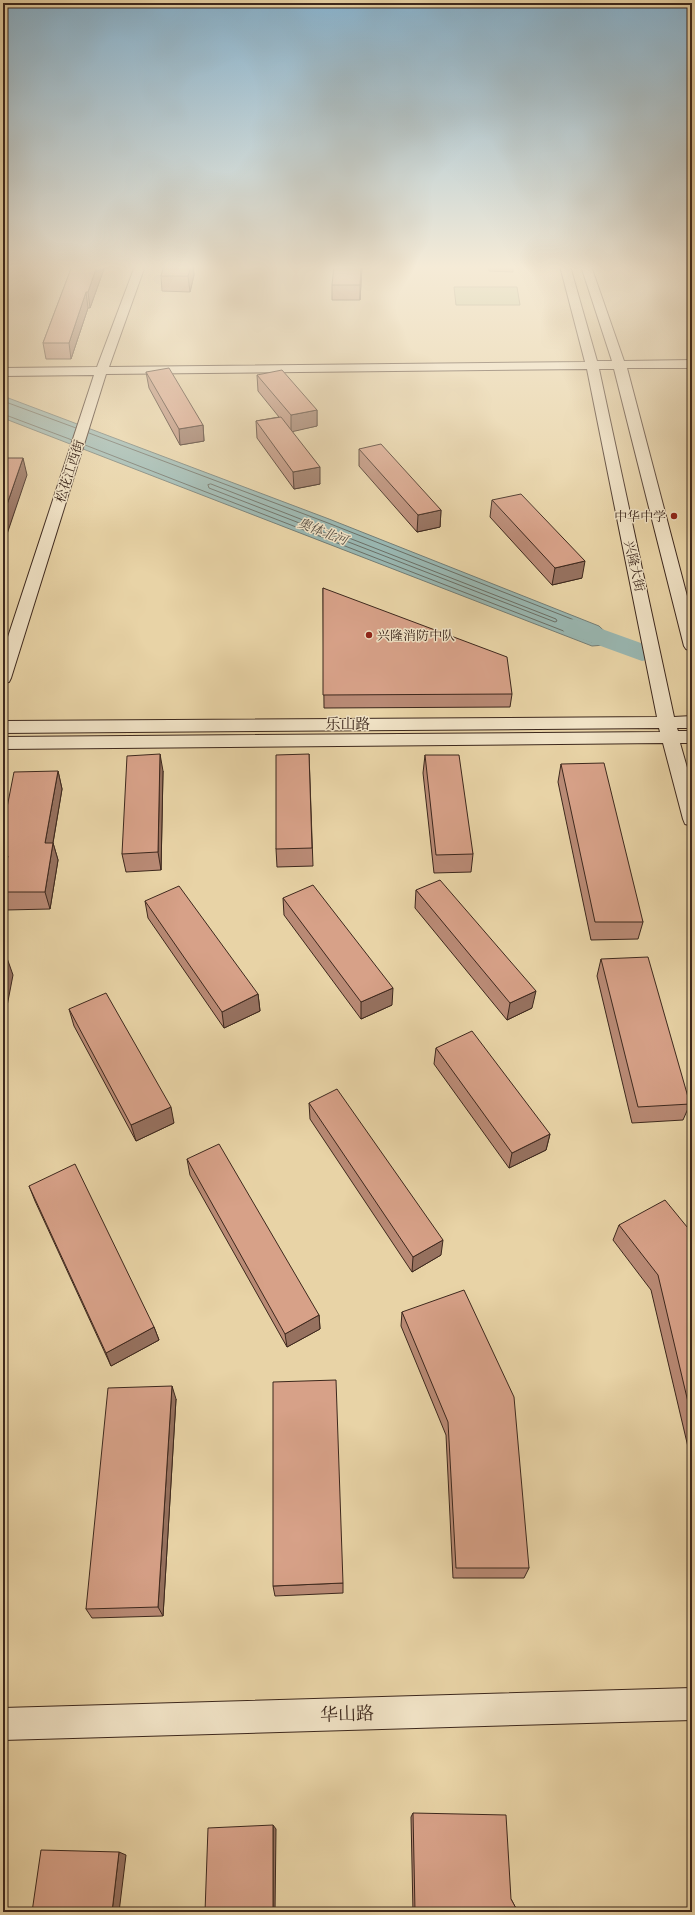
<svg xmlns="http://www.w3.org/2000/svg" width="695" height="1915" font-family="'Old Standard TT','Noto Serif SC',serif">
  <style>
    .green { fill: #b3bd89; stroke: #787253 }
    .water { fill: #99b6b0; stroke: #747d75 }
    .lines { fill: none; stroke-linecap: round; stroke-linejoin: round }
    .shore { stroke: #6b6f66; stroke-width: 1 }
    .river { fill: #99b6b0; fill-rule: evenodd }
    .secondary-casing { stroke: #3d281d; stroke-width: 2 }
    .secondary { fill: #f0e2c5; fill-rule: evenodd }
    .wall { fill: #b98a75; stroke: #3d281d }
    .shaded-wall { fill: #96715f; stroke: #3d281d }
    .building { fill: #d7a188; stroke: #3d281d }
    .poi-dot { fill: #8f2418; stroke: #f0e2c5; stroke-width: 1.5 }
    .labels { text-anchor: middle; stroke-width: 3; stroke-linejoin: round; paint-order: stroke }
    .far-street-label { font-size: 13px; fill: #3d281d; stroke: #f0e2c5 }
    .far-poi-label { font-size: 13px; fill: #3d281d; stroke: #f0e2c5; text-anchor: end }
    .far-water-label { font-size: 13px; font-style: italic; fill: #544c42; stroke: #f0e2c5 }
    .street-label { font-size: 15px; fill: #3d281d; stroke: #f0e2c5 }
    .near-street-label { font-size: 18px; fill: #3d281d; stroke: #f0e2c5 }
  </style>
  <rect width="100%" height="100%" fill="#e8d3a6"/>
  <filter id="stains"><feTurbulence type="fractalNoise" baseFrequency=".005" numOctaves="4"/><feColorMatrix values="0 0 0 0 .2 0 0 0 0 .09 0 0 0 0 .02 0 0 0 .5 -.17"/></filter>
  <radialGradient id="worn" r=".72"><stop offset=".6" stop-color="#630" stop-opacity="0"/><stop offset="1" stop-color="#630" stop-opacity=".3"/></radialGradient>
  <path class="green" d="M 454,287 L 517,287 L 520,305 L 456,305 Z"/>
  <path class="water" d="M 3,396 L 329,519 L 599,626 L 618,644 L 592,646 L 3,418 Z"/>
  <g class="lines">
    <g class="shore">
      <path d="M 3,401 L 76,428"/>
      <path d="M 3,414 L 72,440"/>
      <path d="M 85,445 L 592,642 L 607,640 L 597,629 L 328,523 L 89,433"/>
      <path d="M 211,484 L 556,619 L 557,621 L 555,622 L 209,488 L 208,485 Z"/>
    </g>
    <path class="river" d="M 574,619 L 652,647 L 656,653 L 652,659 L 642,661 L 565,633 L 561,627 L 565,621 Z"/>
    <defs>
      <g id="secondary">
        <path d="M 135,266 L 145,266 L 109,367 L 585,362 L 560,266 L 570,266 L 597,361 L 612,361 L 581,266 L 591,266 L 624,361 L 692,360 L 692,368 L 627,368 L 692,615 L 692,651 L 686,649 L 684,646 L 614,369 L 599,369 L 674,717 L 692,716 L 692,728 L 677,728 L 678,731 L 692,731 L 692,743 L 680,743 L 692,785 L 692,826 L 685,824 L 683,819 L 663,743 L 3,749 L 3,737 L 660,732 L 659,728 L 3,733 L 3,721 L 657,717 L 587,369 L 106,374 L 11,678 L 9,682 L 3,683 L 3,652 L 94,375 L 3,376 L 3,368 L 97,367 Z"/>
        <path d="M 692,1688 L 692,1720 L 3,1740 L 3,1708 Z"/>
      </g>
    </defs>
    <use href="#secondary" class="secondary-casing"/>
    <use href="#secondary" class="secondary"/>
  </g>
  <g class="wall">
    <path d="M 72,266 L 105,266 L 90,308 L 88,308 L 71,359 L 46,359 L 43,343 Z"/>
    <path d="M 164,266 L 193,266 L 194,275 L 190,292 L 162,291 L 161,276 Z"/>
    <path d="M 362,266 L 360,300 L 332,300 L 332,285 Z"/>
    <path d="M 488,266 L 513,266 L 513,272 L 489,271 Z"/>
    <path d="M 146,372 L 203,425 L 204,441 L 180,445 L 149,388 Z"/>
    <path d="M 257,375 L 317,410 L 317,426 L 292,431 L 320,484 L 294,489 L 257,438 L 256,421 L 279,417 L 258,391 Z"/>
    <path d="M 359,449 L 441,510 L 440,527 L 417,532 L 359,466 Z"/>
    <path d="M 492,500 L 582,578 L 552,585 L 490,517 Z"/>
    <path d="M 323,588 L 512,694 L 510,707 L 324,708 Z"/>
    <path d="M 309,754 L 313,866 L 277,867 L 276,849 Z"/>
    <path d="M 425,755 L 473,854 L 471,872 L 434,873 L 423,773 Z"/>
    <path d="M 561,764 L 643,922 L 638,939 L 591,940 L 558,782 Z"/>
    <path d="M 58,771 L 62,789 L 53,843 L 58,860 L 50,909 L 6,910 L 3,901 L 3,879 L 4,874 L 3,874 L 3,828 Z"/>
    <path d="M 163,771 L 161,870 L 126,872 L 122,854 Z"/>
    <path d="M 416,890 L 532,1008 L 507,1020 L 415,908 Z"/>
    <path d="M 283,898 L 392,1005 L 361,1019 L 284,915 Z"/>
    <path d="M 145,901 L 258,994 L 260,1011 L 224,1028 L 148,918 Z"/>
    <path d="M 601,959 L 690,1104 L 683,1120 L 632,1123 L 597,976 Z"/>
    <path d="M 69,1009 L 174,1123 L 136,1141 L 74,1026 Z"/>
    <path d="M 436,1048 L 550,1134 L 546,1150 L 509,1168 L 434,1064 Z"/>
    <path d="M 309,1103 L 441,1255 L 412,1272 L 310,1119 Z"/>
    <path d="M 187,1159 L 319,1315 L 320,1329 L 287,1347 L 190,1175 Z"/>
    <path d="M 29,1186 L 154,1327 L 159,1340 L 111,1366 L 35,1201 Z"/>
    <path d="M 619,1225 L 692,1233 L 692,1446 L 688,1447 L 651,1290 L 613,1240 Z"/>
    <path d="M 402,1312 L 529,1568 L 524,1578 L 453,1578 L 446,1435 L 401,1326 Z"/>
    <path d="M 176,1399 L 163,1616 L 92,1618 L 86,1609 Z"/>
    <path d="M 343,1583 L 343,1593 L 275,1596 L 273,1586 Z"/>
    <path d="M 413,1813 L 511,1899 L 518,1912 L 413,1912 L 411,1817 Z"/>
  </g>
  <g class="shaded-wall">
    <path d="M 97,266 L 105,266 L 90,308 L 88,292 Z"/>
    <path d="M 189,266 L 193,266 L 194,275 L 190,292 L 188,276 Z"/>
    <path d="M 361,266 L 362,266 L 360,300 L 360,285 Z"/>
    <path d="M 86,292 L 88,308 L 71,359 L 69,343 Z"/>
    <path d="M 317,410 L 317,426 L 291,432 L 291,415 Z"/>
    <path d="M 203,425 L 204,441 L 180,445 L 179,429 Z"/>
    <path d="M 23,458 L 27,475 L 3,546 L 3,516 Z"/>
    <path d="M 320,467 L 320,484 L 294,489 L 293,472 Z"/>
    <path d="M 441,510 L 440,527 L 417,532 L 418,515 Z"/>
    <path d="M 585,561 L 582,578 L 552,585 L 555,568 Z"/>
    <path d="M 160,754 L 163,771 L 161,870 L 158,852 Z"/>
    <path d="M 58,771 L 62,789 L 50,860 L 45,843 Z"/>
    <path d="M 53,843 L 58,860 L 50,909 L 45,892 Z"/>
    <path d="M 7,958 L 13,975 L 3,1027 L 3,977 Z"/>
    <path d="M 393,988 L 392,1005 L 361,1019 L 361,1002 Z"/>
    <path d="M 536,991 L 532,1008 L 507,1020 L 510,1003 Z"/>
    <path d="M 258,994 L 260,1011 L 224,1028 L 222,1012 Z"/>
    <path d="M 171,1107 L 174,1123 L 136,1141 L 131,1125 Z"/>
    <path d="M 550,1134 L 546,1150 L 509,1168 L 512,1153 Z"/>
    <path d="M 443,1240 L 441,1255 L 412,1272 L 413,1257 Z"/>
    <path d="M 319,1315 L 320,1329 L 287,1347 L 285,1334 Z"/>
    <path d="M 154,1327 L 159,1340 L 111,1366 L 106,1353 Z"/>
    <path d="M 172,1386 L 176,1399 L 163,1616 L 158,1607 Z"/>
    <path d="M 273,1825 L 276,1829 L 275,1912 L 273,1912 Z"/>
    <path d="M 119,1852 L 126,1855 L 119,1912 L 112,1912 Z"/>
  </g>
  <g class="building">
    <path d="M 72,266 L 97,266 L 88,292 L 86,292 L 69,343 L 43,343 Z"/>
    <path d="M 164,266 L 191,266 L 188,276 L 161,276 Z"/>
    <path d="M 334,266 L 361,266 L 360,285 L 332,285 Z"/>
    <path d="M 169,368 L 203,425 L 179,429 L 146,372 Z"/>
    <path d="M 282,370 L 317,410 L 291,415 L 257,375 Z"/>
    <path d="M 281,417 L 320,467 L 293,472 L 256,421 Z"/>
    <path d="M 381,444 L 441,510 L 418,515 L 359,449 Z"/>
    <path d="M 3,458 L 23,458 L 3,516 Z"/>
    <path d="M 521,494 L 585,561 L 555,568 L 492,500 Z"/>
    <path d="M 323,588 L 507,657 L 512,694 L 323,695 Z"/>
    <path d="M 160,754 L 158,852 L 122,854 L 127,756 Z"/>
    <path d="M 309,754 L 312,848 L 276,849 L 276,755 Z"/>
    <path d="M 425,755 L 459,755 L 473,854 L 436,855 Z"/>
    <path d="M 604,763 L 643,922 L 595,922 L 561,764 Z"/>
    <path d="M 58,771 L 45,843 L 53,843 L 45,892 L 3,892 L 3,879 L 8,856 L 3,856 L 3,828 L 14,772 Z"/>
    <path d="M 440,880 L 536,991 L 510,1003 L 416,890 Z"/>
    <path d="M 313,885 L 393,988 L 361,1002 L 283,898 Z"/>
    <path d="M 179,886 L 258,994 L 222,1012 L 145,901 Z"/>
    <path d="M 648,957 L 690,1104 L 638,1107 L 601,959 Z"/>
    <path d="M 3,958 L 7,958 L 3,977 Z"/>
    <path d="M 106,993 L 171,1107 L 131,1125 L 69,1009 Z"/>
    <path d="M 472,1031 L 550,1134 L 512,1153 L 436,1048 Z"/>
    <path d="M 337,1089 L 443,1240 L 413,1257 L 309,1103 Z"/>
    <path d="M 219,1144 L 319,1315 L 285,1334 L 187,1159 Z"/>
    <path d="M 75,1164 L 154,1327 L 106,1353 L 29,1186 Z"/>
    <path d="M 665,1200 L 692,1233 L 692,1419 L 658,1275 L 619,1225 Z"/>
    <path d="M 464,1290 L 514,1397 L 529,1568 L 456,1568 L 448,1422 L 402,1312 Z"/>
    <path d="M 336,1380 L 343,1583 L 273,1586 L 273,1382 Z"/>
    <path d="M 172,1386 L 158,1607 L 86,1609 L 108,1388 Z"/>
    <path d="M 413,1813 L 506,1815 L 511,1899 L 518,1912 L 415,1912 L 415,1911 Z"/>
    <path d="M 273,1825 L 273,1912 L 205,1912 L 208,1828 Z"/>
    <path d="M 41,1850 L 119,1852 L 112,1912 L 32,1912 Z"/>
  </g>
  <linearGradient id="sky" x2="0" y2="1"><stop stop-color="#88b5d2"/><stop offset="0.5" stop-color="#f5ebd7"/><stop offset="1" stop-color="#f5ebd7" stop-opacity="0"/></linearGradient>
  <rect width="695" height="534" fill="url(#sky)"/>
  <g class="poi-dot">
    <circle cx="674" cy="516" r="4"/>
    <circle cx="369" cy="635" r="4"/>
  </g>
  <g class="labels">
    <g class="far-street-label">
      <text transform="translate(69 471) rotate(-72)" y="5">松花江西街</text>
      <text transform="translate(635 566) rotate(77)" y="5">兴隆大街</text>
    </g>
    <g class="far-poi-label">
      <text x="666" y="521">中华中学</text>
      <text x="377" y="640" text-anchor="start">兴隆消防中队</text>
    </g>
    <g class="far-water-label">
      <text transform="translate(323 531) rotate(21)" y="5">奥体北河</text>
    </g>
    <g class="street-label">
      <text x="348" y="729">乐山路</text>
    </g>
    <g class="near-street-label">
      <text transform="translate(347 1714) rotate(-2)" y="6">华山路</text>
    </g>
  </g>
  <rect width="695" height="1915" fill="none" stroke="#e8d3a6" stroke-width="16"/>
  <rect x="4" y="4" width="687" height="1907" fill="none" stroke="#3d281d" stroke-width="2"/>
  <rect x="8" y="8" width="679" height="1899" fill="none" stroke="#3d281d"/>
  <rect width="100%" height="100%" filter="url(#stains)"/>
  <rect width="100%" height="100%" fill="url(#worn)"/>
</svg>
